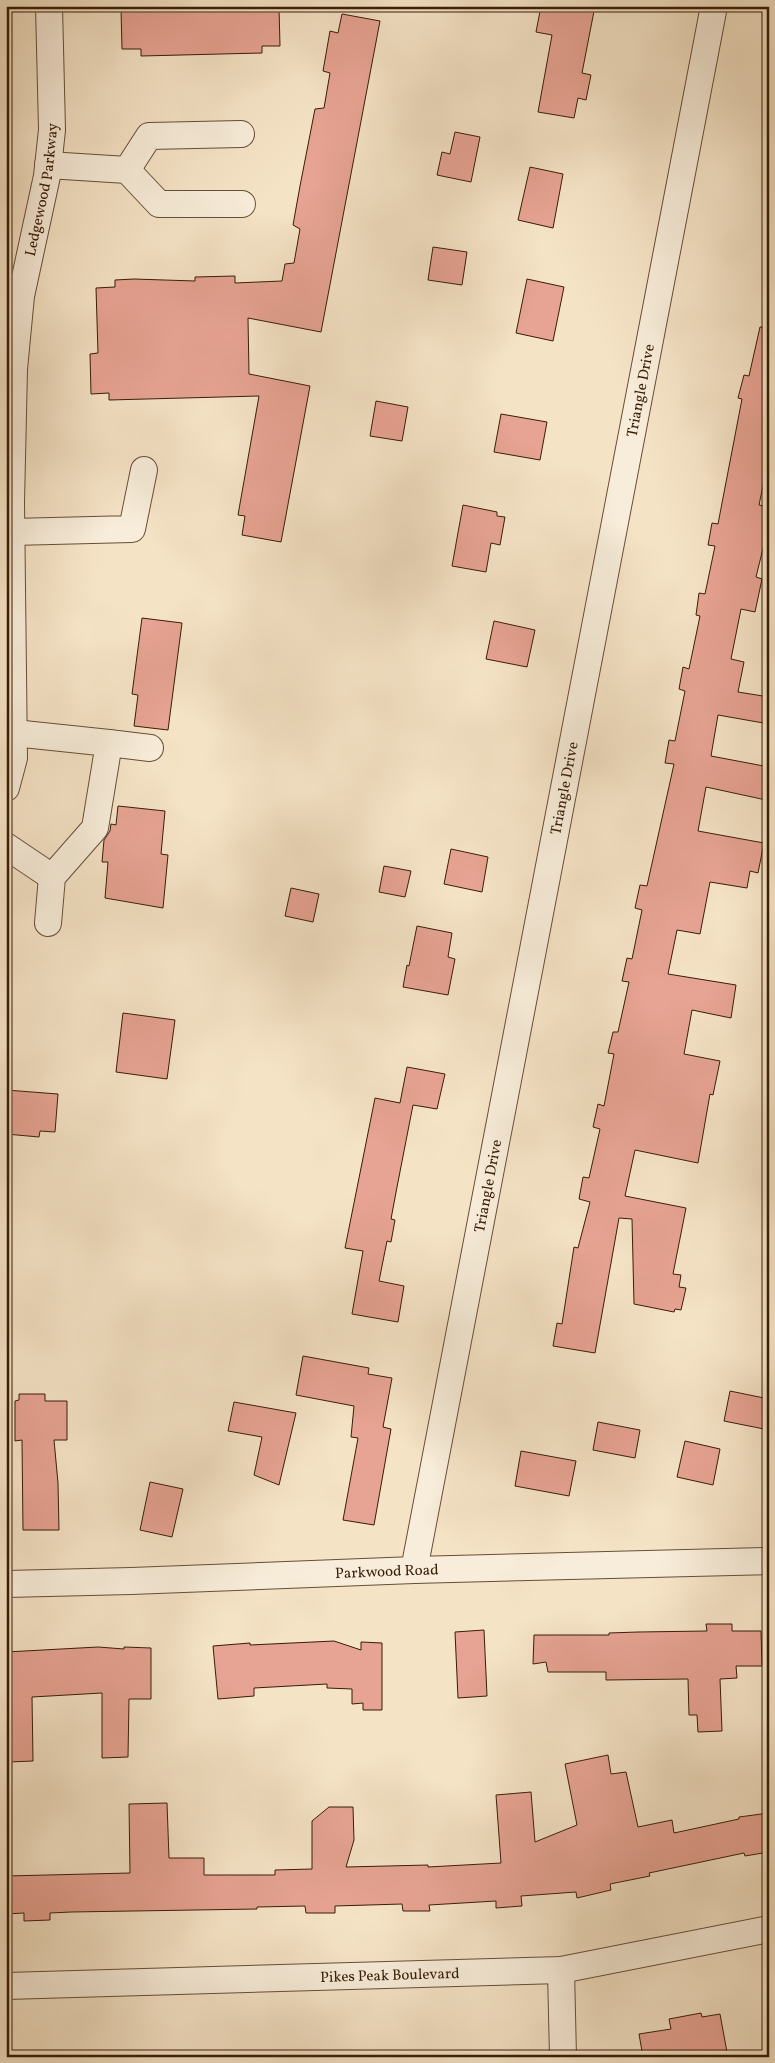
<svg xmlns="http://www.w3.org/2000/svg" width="775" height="2063" font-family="Vollkorn,serif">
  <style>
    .building { fill: #e7a393; stroke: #381d07 }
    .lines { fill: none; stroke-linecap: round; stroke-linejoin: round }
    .minor-casing { stroke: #674e37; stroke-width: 28 }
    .minor { stroke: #f8edda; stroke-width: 26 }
    .labels { text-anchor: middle; stroke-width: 4; stroke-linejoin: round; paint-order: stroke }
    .street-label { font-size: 15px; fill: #381d07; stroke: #f8edda }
  </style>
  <rect width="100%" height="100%" fill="#f5e3c6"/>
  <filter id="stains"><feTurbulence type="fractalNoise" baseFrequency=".004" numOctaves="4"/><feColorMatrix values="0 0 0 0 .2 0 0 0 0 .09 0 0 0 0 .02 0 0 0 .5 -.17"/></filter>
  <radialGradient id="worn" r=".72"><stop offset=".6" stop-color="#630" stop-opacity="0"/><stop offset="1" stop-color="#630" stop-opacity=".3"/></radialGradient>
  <g class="building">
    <path d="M 541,6 L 595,6 L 582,73 L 591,75 L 586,100 L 578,98 L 574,118 L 538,112 L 552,35 L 536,32 Z"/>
    <path d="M 279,7 L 280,46 L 262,46 L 262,53 L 141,56 L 141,49 L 122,49 L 121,9 Z"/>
    <path d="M 342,14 L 380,21 L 321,332 L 248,318 L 249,374 L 310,386 L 281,542 L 242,535 L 245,516 L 238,515 L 259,396 L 109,400 L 109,393 L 91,394 L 90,354 L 98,353 L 96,288 L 115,287 L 115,280 L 134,279 L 195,281 L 195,277 L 235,276 L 235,283 L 282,281 L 285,264 L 294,263 L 300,229 L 293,225 L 300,186 L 315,109 L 324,108 L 330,73 L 323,71 L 330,31 L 338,33 Z"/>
    <path d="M 455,132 L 480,137 L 471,182 L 437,175 L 442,152 L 450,154 Z"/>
    <path d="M 530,167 L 563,174 L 553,228 L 518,220 Z"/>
    <path d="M 433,247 L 467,252 L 462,285 L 428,280 Z"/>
    <path d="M 527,279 L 564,287 L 553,341 L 516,333 Z"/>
    <path d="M 760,327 L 769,328 L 769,457 L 759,505 L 769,507 L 769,524 L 756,577 L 762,579 L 755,612 L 741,609 L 731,659 L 744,662 L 738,692 L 769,697 L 769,724 L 718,715 L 711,756 L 769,767 L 769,787 L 766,800 L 706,787 L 698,831 L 764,843 L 758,873 L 750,871 L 747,888 L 710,882 L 700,934 L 677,930 L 668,974 L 736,985 L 731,1018 L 692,1010 L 684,1054 L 720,1061 L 713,1095 L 710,1094 L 698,1163 L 635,1150 L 625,1196 L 686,1208 L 673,1274 L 681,1275 L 679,1287 L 686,1288 L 681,1310 L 675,1309 L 674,1312 L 634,1304 L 632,1219 L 619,1218 L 595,1353 L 553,1346 L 557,1323 L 562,1324 L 574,1247 L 578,1248 L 590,1202 L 579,1199 L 583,1177 L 589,1178 L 600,1129 L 593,1127 L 598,1104 L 604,1106 L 614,1054 L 608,1053 L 613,1032 L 618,1032 L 629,982 L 622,981 L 627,958 L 632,959 L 642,910 L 635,908 L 640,885 L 647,886 L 674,764 L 665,763 L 669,740 L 675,741 L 685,691 L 679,689 L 683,667 L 689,669 L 700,616 L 696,615 L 699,593 L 705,594 L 715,546 L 708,545 L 712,523 L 718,524 L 742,399 L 738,398 L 744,375 L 749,376 Z"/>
    <path d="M 376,401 L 408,407 L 402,441 L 370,436 Z"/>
    <path d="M 501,414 L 547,422 L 540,460 L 494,452 Z"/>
    <path d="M 463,505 L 497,512 L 497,516 L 505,517 L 500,545 L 491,543 L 486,572 L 452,566 Z"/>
    <path d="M 142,618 L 182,623 L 168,730 L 134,726 L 138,695 L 132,694 Z"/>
    <path d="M 494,621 L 535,630 L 527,667 L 486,659 Z"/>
    <path d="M 118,806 L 165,811 L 161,854 L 168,855 L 163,908 L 105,898 L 108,862 L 102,862 L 104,840 L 110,831 L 111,824 L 116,825 Z"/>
    <path d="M 451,849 L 488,857 L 482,892 L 444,884 Z"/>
    <path d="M 384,866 L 411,871 L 405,897 L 379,892 Z"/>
    <path d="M 291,888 L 319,894 L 313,922 L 285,916 Z"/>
    <path d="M 417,926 L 452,933 L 448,957 L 455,959 L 448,995 L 403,987 L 407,965 L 409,966 Z"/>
    <path d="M 123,1013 L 175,1020 L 167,1079 L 116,1072 Z"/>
    <path d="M 407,1067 L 445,1074 L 437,1109 L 413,1105 L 397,1187 L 391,1219 L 395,1220 L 391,1242 L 387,1241 L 379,1281 L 404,1286 L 398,1322 L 352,1314 L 363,1251 L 345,1248 L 375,1098 L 400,1103 Z"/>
    <path d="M 6,1090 L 58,1094 L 55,1132 L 40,1131 L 39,1137 L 6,1134 Z"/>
    <path d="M 303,1356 L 369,1368 L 368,1374 L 392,1378 L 383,1427 L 391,1429 L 374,1525 L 343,1520 L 358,1438 L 351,1437 L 354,1406 L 296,1395 Z"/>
    <path d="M 730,1391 L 769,1399 L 769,1430 L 724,1421 Z"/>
    <path d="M 19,1394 L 45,1394 L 45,1401 L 67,1401 L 67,1440 L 54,1440 L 58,1483 L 59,1530 L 23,1530 L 22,1440 L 15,1441 L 15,1401 L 19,1400 Z"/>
    <path d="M 234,1402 L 296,1413 L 279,1485 L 254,1475 L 262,1437 L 228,1431 Z"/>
    <path d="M 598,1422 L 640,1430 L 635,1458 L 593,1450 Z"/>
    <path d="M 685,1441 L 720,1449 L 713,1485 L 677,1477 Z"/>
    <path d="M 521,1451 L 576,1461 L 569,1496 L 515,1486 Z"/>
    <path d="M 150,1482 L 183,1489 L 172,1537 L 140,1530 Z"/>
    <path d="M 706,1624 L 732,1624 L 732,1631 L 761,1631 L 762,1666 L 736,1666 L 737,1678 L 720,1679 L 722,1731 L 698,1732 L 697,1715 L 689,1715 L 688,1679 L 606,1680 L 606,1672 L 548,1672 L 546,1662 L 533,1664 L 534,1635 L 609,1635 L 609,1633 L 638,1632 L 707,1631 Z"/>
    <path d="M 484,1630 L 487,1696 L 458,1698 L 455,1632 Z"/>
    <path d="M 334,1641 L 361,1650 L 361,1642 L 382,1643 L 382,1710 L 363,1710 L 363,1703 L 352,1704 L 352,1689 L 327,1688 L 327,1684 L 254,1688 L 254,1696 L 218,1699 L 213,1646 L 250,1643 L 250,1645 Z"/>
    <path d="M 98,1647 L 124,1649 L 124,1647 L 151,1648 L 151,1699 L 129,1699 L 128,1757 L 102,1758 L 102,1693 L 32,1697 L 33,1761 L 8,1762 L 6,1652 Z"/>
    <path d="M 608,1755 L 611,1774 L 626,1772 L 638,1827 L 672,1820 L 674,1833 L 739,1819 L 739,1817 L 769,1813 L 769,1852 L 745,1856 L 744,1853 L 649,1873 L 650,1876 L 610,1884 L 611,1890 L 577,1898 L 576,1892 L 521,1896 L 522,1906 L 496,1908 L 496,1901 L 429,1905 L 430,1911 L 403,1911 L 402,1904 L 335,1906 L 335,1913 L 306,1913 L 305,1906 L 257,1907 L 257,1909 L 71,1912 L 50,1913 L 50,1920 L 24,1921 L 24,1913 L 6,1914 L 6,1876 L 130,1873 L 129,1804 L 167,1803 L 169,1858 L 204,1858 L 204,1875 L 275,1875 L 275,1870 L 312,1869 L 312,1821 L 329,1807 L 353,1807 L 354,1840 L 346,1867 L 428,1865 L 428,1867 L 501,1863 L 496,1795 L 531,1792 L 535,1842 L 577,1825 L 565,1764 Z"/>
    <path d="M 701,2013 L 702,2017 L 720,2014 L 727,2052 L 701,2057 L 643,2057 L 639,2034 L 671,2029 L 669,2019 Z"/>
  </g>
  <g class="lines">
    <defs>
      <g id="minor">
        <path d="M 48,165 L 127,170 L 159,204 L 242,204"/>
        <path d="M 127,170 L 149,136 L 241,134"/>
        <path d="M 12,532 L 132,529 L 144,470"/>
        <path d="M 14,733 L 109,743 L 95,828 L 52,877 L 48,923"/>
        <path d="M 109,743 L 150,748"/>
        <path id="s1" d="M 6,788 L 14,758 L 11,502 L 14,369 L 21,296 L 47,176 L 52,130 L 49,6"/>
        <path d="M 6,846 L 52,877"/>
        <path id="s2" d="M 414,1570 L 714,6"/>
        <path id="s3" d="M 6,1584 L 131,1581 L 414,1570 L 769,1561"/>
        <path d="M 561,1970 L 563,2057"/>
        <path id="s4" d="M 6,1986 L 561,1970 L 769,1929"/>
      </g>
    </defs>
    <use href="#minor" class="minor-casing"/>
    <use href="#minor" class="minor"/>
  </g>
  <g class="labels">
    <g class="street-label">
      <text dy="5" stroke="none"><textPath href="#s1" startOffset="602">Ledgewood Parkway</textPath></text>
      <text dy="5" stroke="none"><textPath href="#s2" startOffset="1201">Triangle Drive</textPath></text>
      <text dy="5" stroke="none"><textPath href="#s2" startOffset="796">Triangle Drive</textPath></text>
      <text dy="5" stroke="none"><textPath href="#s2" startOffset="391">Triangle Drive</textPath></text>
      <text dy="5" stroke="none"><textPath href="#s3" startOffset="381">Parkwood Road</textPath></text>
      <text dy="5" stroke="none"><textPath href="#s4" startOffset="384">Pikes Peak Boulevard</textPath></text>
    </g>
  </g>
  <rect width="775" height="2063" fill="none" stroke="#f5e3c6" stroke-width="25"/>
  <rect x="8" y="8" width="760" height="2048" fill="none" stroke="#381d07" stroke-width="2.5"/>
  <rect x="12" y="12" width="750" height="2038" fill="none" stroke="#381d07"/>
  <rect width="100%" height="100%" filter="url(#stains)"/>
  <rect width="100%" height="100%" fill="url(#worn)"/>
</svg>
